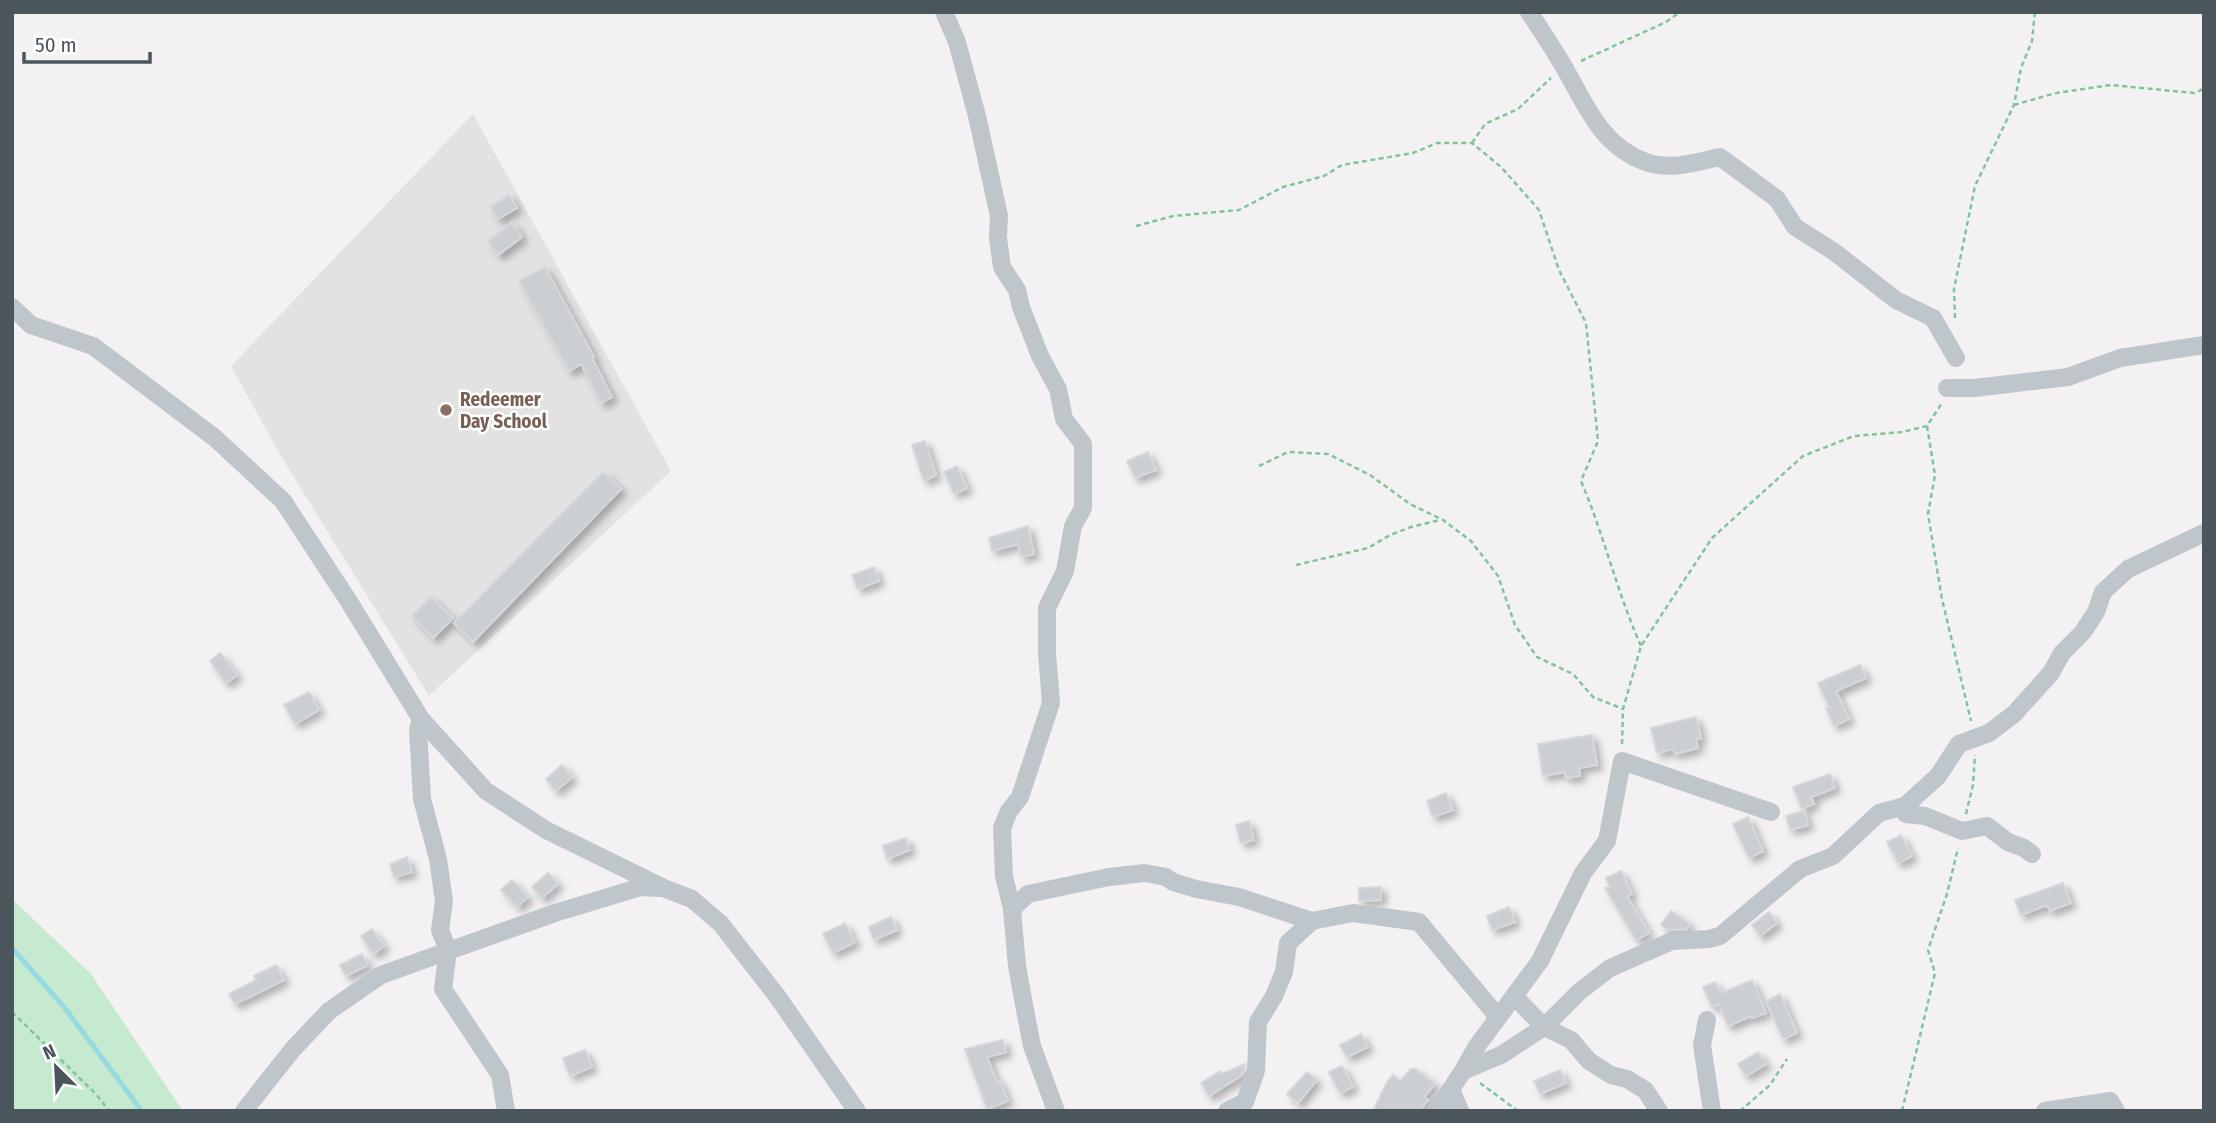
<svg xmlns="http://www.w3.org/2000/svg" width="2216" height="1123" font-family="'Fira Sans Condensed',sans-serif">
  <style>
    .education { fill: #e3e2e2 }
    .green { fill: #c5ead0 }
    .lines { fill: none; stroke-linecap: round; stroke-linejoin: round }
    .stream { stroke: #98dae2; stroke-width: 5 }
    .building { fill: #cbced2; stroke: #d5d8db; stroke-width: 2; filter: url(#shadow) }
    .path { stroke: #81c49c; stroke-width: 2.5; stroke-dasharray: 5 3.5; stroke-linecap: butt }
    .minor { stroke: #bec6cb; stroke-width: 18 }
    .education-dot { fill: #8d6e63; stroke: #fff; stroke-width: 2.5 }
    .labels { text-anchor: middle; stroke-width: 5; stroke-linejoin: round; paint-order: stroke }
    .education-label { font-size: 19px; font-weight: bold; fill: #785e54; stroke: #fff; text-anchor: start }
  </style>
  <defs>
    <filter id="shadow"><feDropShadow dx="5" dy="5" stdDeviation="3.5" flood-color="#0004"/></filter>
  </defs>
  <rect width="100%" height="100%" fill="#f3f1f1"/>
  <path class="education" d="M 473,114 L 671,471 L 429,696 L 279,453 L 231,366 Z"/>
  <path class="green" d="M 12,899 L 91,974 L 183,1111 L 12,1111 Z"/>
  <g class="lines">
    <path class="stream" d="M 12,948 L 64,1007 L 142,1111"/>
  </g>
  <g class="building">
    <path d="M 509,195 L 517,208 L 498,219 L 490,207 Z"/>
    <path d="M 512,223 L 522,237 L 498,255 L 488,241 Z"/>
    <path d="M 545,267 L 594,357 L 592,358 L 612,397 L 601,403 L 581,364 L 569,371 L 519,281 Z"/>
    <path d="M 925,441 L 936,475 L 924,481 L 912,445 Z"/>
    <path d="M 1148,452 L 1156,470 L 1135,478 L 1127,461 Z"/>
    <path d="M 957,466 L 967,488 L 954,494 L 944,472 Z"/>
    <path d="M 603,472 L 621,489 L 473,642 L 454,623 Z"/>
    <path d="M 1028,526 L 1034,554 L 1021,557 L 1018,544 L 992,551 L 989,538 Z"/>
    <path d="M 874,567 L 879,581 L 858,589 L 852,575 Z"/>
    <path d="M 431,597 L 453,618 L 433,638 L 412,616 Z"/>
    <path d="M 220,653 L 237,675 L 226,683 L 210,661 Z"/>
    <path d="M 1860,665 L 1866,678 L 1836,691 L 1849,719 L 1834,726 L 1826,708 L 1829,707 L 1818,683 Z"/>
    <path d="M 309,692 L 319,710 L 295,724 L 284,705 Z"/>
    <path d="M 1696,717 L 1701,738 L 1696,739 L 1698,748 L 1675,754 L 1673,749 L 1657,753 L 1651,728 Z"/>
    <path d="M 1592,735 L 1597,765 L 1579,768 L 1580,776 L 1566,778 L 1565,772 L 1543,776 L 1538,744 Z"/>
    <path d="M 562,765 L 572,777 L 556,791 L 546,779 Z"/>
    <path d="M 1830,774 L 1835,788 L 1811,797 L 1814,804 L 1802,809 L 1793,787 Z"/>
    <path d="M 1446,793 L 1453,810 L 1433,817 L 1427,801 Z"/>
    <path d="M 1804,811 L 1808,825 L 1790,830 L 1786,816 Z"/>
    <path d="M 1748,817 L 1763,851 L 1749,858 L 1733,824 Z"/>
    <path d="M 1249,821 L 1254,840 L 1241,843 L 1236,825 Z"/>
    <path d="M 1901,835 L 1912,856 L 1898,863 L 1887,842 Z"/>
    <path d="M 906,838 L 910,850 L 887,859 L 883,846 Z"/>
    <path d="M 407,857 L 412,872 L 394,877 L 390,864 Z"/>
    <path d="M 1621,871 L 1632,894 L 1627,896 L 1649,933 L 1636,940 L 1605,888 L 1610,887 L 1606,878 Z"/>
    <path d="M 548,873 L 558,884 L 542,898 L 532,887 Z"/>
    <path d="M 512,880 L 528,897 L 517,907 L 501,890 Z"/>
    <path d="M 2063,883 L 2071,903 L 2050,911 L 2047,905 L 2021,915 L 2015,900 Z"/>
    <path d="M 1381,887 L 1381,900 L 1359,901 L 1359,888 Z"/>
    <path d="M 1509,907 L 1515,922 L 1492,930 L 1487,916 Z"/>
    <path d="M 1671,911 L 1690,924 L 1687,929 L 1669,930 L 1661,925 Z"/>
    <path d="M 1769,912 L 1777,923 L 1760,936 L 1752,925 Z"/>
    <path d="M 891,917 L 897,930 L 874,940 L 869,927 Z"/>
    <path d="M 845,923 L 855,942 L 833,953 L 823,934 Z"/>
    <path d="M 372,929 L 384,946 L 373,954 L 361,936 Z"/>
    <path d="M 362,954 L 368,965 L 346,976 L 340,965 Z"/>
    <path d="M 276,965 L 284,980 L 235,1004 L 229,994 L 256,980 L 254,976 Z"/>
    <path d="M 1752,980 L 1766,1013 L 1752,1018 L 1751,1016 L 1728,1026 L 1719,1004 L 1712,1007 L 1703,987 L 1715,982 L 1721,993 Z"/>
    <path d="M 1780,994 L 1797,1033 L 1783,1039 L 1766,1001 Z"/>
    <path d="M 1361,1034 L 1368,1047 L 1347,1057 L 1340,1045 Z"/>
    <path d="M 1003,1040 L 1006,1052 L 987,1057 L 997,1082 L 1000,1081 L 1008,1101 L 987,1109 L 965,1049 Z"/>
    <path d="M 585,1050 L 592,1067 L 570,1076 L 563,1058 Z"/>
    <path d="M 1758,1052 L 1766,1064 L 1746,1076 L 1738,1064 Z"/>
    <path d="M 1245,1064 L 1242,1075 L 1209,1096 L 1201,1083 L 1220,1071 L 1222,1074 Z"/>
    <path d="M 1342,1066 L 1353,1087 L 1340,1093 L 1329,1072 Z"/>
    <path d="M 1411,1069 L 1416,1069 L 1435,1084 L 1424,1097 L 1428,1100 L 1419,1111 L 1373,1111 L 1387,1082 L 1393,1075 L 1400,1081 Z"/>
    <path d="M 1560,1070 L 1566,1083 L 1540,1094 L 1534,1081 Z"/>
    <path d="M 1307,1072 L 1317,1080 L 1298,1103 L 1287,1094 Z"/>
  </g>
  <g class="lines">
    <g class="path">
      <path d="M 1581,61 L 1666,22 L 1680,12"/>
      <path d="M 2014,105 L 2056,93 L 2111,85 L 2194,93 L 2204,89"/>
      <path d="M 1472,143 L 1485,124 L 1518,109 L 1551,78"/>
      <path d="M 1136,226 L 1173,216 L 1239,210 L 1283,187 L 1324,176 L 1342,165 L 1413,153 L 1437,143 L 1472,143 L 1501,167 L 1539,210 L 1559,270 L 1586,323 L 1598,441 L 1581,481 C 1604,535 1617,592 1641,646"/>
      <path d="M 1955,318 L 1954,289 L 1975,186 L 2014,105 L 2021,68 L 2032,41 L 2035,12"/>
      <path d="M 1927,426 L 1935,475 L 1928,514 L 1942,599 L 1971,721"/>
      <path d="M 1259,466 L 1288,452 L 1328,454 L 1370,475 L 1410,504 L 1443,520 L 1471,541 L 1498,576 L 1515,625 L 1537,657 L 1573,674 L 1593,697 L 1623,709"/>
      <path d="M 1296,565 L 1368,548 L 1390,535 L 1411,527 L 1440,520"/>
      <path d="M 1622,744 L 1623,709 L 1641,646 L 1712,538 L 1803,456 L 1854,436 L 1902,432 L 1927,426 L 1942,403"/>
      <path d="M 1966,814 L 1973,785 L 1975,755"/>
      <path d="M 12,1012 L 97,1095 L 109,1111"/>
      <path d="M 1480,1083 L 1518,1111"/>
      <path d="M 1740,1111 L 1770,1085 L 1787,1059"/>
      <path d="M 1902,1111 L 1935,973 L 1928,950 L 1947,894 L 1958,848"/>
    </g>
    <g class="minor">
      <path d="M 944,12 L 957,42 L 977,116 L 999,216 L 998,238 L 1002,267 L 1017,290 L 1021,307 L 1040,356 L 1058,389 L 1064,419 L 1083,444 L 1083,508 L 1073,526 L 1065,571 L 1047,608 L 1047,654 L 1051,703 L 1020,797 L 1009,811 L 1002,828 L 1004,876 L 1012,909 L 1017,966 L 1025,1010 L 1032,1046 L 1056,1111"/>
      <path d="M 1529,12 C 1541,30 1553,48 1564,67 C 1586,105 1601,146 1646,162 C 1670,171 1698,162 1720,157 L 1777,199 L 1795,227 L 1833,251 L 1896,300 L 1933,318 L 1956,358"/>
      <path d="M 12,307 L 31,325 L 93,346 L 215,438 L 283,501 L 348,600 L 421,719 L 486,791 L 546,830 L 666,889 L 692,899 L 721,924 L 777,996 L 857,1111"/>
      <path d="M 1947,388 L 1974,388 L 2068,377 L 2120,358 L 2204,345"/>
      <path d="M 421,719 L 418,730 L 422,799 L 438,859 L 444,901 L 440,930 L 448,950 L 443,989 L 500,1075 L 506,1111"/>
      <path d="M 1906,814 L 1925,816 L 1962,831 L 1987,826 L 2008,842 L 2024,848 L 2032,854"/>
      <path d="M 1012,909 L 1028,894 L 1109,877 L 1145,873 L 1166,877 L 1173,882 L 1196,889 L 1239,897 L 1312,921 L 1353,913 L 1419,922 L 1498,1017"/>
      <path d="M 1514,996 L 1544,1027 L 1571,1040 L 1589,1061 L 1611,1075 L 1627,1079 L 1645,1090 L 1659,1111"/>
      <path d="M 1707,1020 L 1702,1045 L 1712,1111"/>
      <path d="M 1463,1071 L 1501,1055 L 1544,1027 L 1579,992 L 1610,968 L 1672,941 L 1709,939 L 1720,936 L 1800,869 L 1833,856 L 1879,813 L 1905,806 L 1938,776 L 1959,744 L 1989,733 L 2014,714 L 2051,673 L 2062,653 L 2083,632 L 2096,612 L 2103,592 L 2128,569 L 2204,533"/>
      <path d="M 1451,1089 L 1460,1111"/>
      <path d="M 244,1111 L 293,1049 L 329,1011 L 381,975 L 555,913 L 641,887 L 659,888"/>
      <path d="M 1227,1111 L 1245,1102 L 1256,1071 L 1258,1022 L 1274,996 L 1284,972 L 1288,943 L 1312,921"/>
      <path d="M 1436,1111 L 1463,1071 L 1477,1046 L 1540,961 L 1583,873 L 1607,841 L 1622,761 L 1771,812"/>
      <path d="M 2045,1111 L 2110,1101 L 2116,1111"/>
    </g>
  </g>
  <circle class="education-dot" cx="446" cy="410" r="7"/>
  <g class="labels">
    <g class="education-label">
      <text x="460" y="406">Redeemer<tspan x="460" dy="22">Day School</tspan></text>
    </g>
  </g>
  <rect width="2216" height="1123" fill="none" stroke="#4b555c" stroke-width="28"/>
  <g transform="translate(56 1067) rotate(336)" stroke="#ffffff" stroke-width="5" paint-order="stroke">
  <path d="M0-5L12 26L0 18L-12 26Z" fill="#4b555c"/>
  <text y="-10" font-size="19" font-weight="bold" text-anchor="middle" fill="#4b555c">N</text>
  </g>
  <path d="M24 52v10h126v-10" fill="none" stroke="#4b555c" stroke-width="3.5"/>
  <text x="35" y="52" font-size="21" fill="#4b555c" stroke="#ffffff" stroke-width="5" paint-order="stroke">50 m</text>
</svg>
